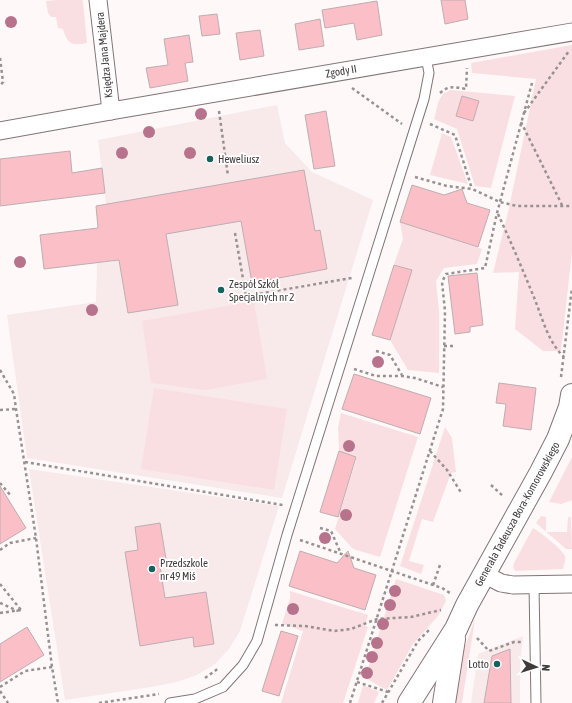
<svg xmlns="http://www.w3.org/2000/svg" width="572" height="703" font-family="'Asap Condensed',sans-serif">
  <style>
    .built { fill: #f8e9eb }
    .green { fill: #fadfe2 }
    .building { fill: #fbbfc8; stroke: #bdaeb0 }
    .lines { fill: none; stroke-linecap: round; stroke-linejoin: round }
    .lane-casing { stroke: #827476; stroke-width: 11 }
    .street-casing { stroke: #827476; stroke-width: 19 }
    .secondary-casing { stroke: #827476; stroke-width: 24 }
    .path { stroke: #979192; stroke-width: 2.5; stroke-dasharray: 3 3; stroke-linecap: butt }
    .lane { stroke: #fff; stroke-width: 9 }
    .street { stroke: #fff; stroke-width: 17 }
    .secondary { stroke: #fff; stroke-width: 22 }
    .tree { fill: #b7738c }
    .poi-dot { fill: #15635e; stroke: #fff; stroke-width: 1.5 }
    .labels { text-anchor: middle; stroke-width: 3.5; stroke-linejoin: round; paint-order: stroke }
    .street-label { font-size: 11px; fill: #403a3b; stroke: #fff }
    .poi-label { font-size: 11px; fill: #403a3b; stroke: #fff; text-anchor: start }
  </style>
  <rect width="100%" height="100%" fill="#fef8f9"/>
  <g class="built">
    <path d="M 277,105 L 285,143 L 312,172 L 373,200 L 282,498 L 27,458 L 7,315 L 96,302 L 97,263 L 113,262 L 98,140 Z"/>
    <path d="M 29,469 L 279,506 L 240,631 L 229,649 L 215,664 L 197,675 L 177,682 L 151,687 L 65,700 Z"/>
    <path d="M 523,636 L 520,665 L 520,703 L 471,703 L 478,654 Z"/>
  </g>
  <g class="green">
    <path d="M 56,0 L 82,0 L 83,1 L 87,43 C 72,46 67,44 63,29 L 58,28 L 56,17 L 51,17 L 48,13 L 46,1 Z"/>
    <path d="M 572,45 L 572,252 L 561,351 L 543,351 L 515,329 L 519,272 L 493,273 L 509,208 L 536,79 L 472,73 L 471,63 Z"/>
    <path d="M 451,90 L 515,96 L 491,188 L 475,186 L 457,129 L 434,119 C 438,107 437,94 451,90 Z"/>
    <path d="M 442,133 L 451,137 L 468,184 L 430,175 Z"/>
    <path d="M 400,222 L 482,249 L 477,264 L 444,268 L 436,281 L 439,311 L 439,373 L 408,370 L 390,340 L 412,270 L 394,264 L 403,239 Z"/>
    <path d="M 254,301 L 267,379 L 205,390 L 151,383 L 142,321 Z"/>
    <path d="M 154,388 L 287,409 L 274,490 L 141,469 Z"/>
    <path d="M 341,413 L 418,437 L 380,557 L 353,549 L 335,529 L 357,457 L 339,451 L 338,428 Z"/>
    <path d="M 445,427 L 452,438 L 456,472 L 451,473 L 433,522 L 422,519 L 409,561 L 424,565 L 421,574 L 400,566 Z"/>
    <path d="M 572,457 L 572,500 L 561,504 L 549,502 Z"/>
    <path d="M 541,516 L 546,517 L 546,532 L 567,532 L 568,517 L 571,517 L 572,549 L 566,549 L 536,523 Z"/>
    <path d="M 533,528 C 540,532 562,549 565,556 C 566,560 564,565 563,569 L 515,571 L 513,567 L 514,563 Z"/>
    <path d="M 396,579 L 444,595 L 446,601 L 438,616 L 413,644 L 387,690 L 365,678 Z"/>
    <path d="M 290,591 L 368,615 L 365,626 L 368,627 L 343,703 L 281,703 L 303,631 L 282,624 L 290,598 Z"/>
    <path d="M 475,619 L 462,703 L 450,703 L 462,655 Z"/>
    <path d="M 363,685 L 379,692 L 374,703 L 358,703 Z"/>
  </g>
  <g class="building">
    <path d="M 441,0 L 465,0 L 468,19 L 445,24 Z"/>
    <path d="M 377,1 L 382,35 L 357,40 L 354,23 L 325,28 L 322,10 Z"/>
    <path d="M 217,14 L 220,34 L 202,36 L 199,16 Z"/>
    <path d="M 320,19 L 324,46 L 299,50 L 295,24 Z"/>
    <path d="M 260,30 L 264,56 L 240,60 L 236,33 Z"/>
    <path d="M 189,35 L 193,62 L 185,63 L 188,81 L 150,88 L 146,68 L 168,65 L 164,39 Z"/>
    <path d="M 462,96 L 479,101 L 473,121 L 456,116 Z"/>
    <path d="M 326,111 L 335,166 L 314,169 L 305,115 Z"/>
    <path d="M 70,151 L 72,173 L 102,168 L 105,193 L 0,206 L 0,159 Z"/>
    <path d="M 304,170 L 315,231 L 320,230 L 327,269 L 252,283 L 241,221 L 166,234 L 178,305 L 128,313 L 119,260 L 44,269 L 40,235 L 98,228 L 96,206 Z"/>
    <path d="M 412,185 L 444,195 L 462,189 L 467,203 L 490,210 L 478,247 L 400,222 Z"/>
    <path d="M 394,265 L 412,270 L 390,340 L 372,335 Z"/>
    <path d="M 477,273 L 483,325 L 470,327 L 470,332 L 455,334 L 448,276 Z"/>
    <path d="M 354,374 L 431,398 L 420,434 L 342,409 Z"/>
    <path d="M 499,383 L 536,388 L 531,430 L 503,426 L 506,404 L 496,403 Z"/>
    <path d="M 339,451 L 356,457 L 338,517 L 320,512 Z"/>
    <path d="M 0,486 L 26,528 L 0,544 Z"/>
    <path d="M 160,523 L 166,559 L 159,560 L 165,598 L 206,592 L 214,644 L 194,647 L 193,637 L 140,646 L 125,552 L 138,550 L 135,527 Z"/>
    <path d="M 300,551 L 337,563 L 348,551 L 354,568 L 376,575 L 365,610 L 289,586 Z"/>
    <path d="M 27,627 L 44,655 L 0,682 L 0,644 Z"/>
    <path d="M 281,631 L 298,636 L 279,696 L 262,691 Z"/>
    <path d="M 510,649 L 511,703 L 484,703 L 492,656 Z"/>
  </g>
  <g class="lines">
    <defs>
      <g id="lane">
        <path d="M 534,585 L 536,703"/>
        <path d="M 170,703 L 195,699 L 223,687 L 243,665 L 257,641 L 287,535 L 424,99 L 429,73 L 426,57"/>
      </g>
      <g id="street">
        <path d="M 98,0 L 111,111"/>
        <path d="M 0,131 L 111,111 L 572,32"/>
        <path d="M 484,574 L 501,583 L 513,585 L 572,584"/>
      </g>
      <g id="secondary">
        <path d="M 409,703 L 456,629 L 467,605 L 541,472 L 558,439 L 570,407 L 572,395"/>
        <path d="M 444,703 L 454,639"/>
      </g>
    </defs>
    <use href="#lane" class="lane-casing"/>
    <use href="#street" class="street-casing"/>
    <use href="#secondary" class="secondary-casing"/>
    <g class="path">
      <path d="M 0,58 L 3,82 L 0,86"/>
      <path d="M 352,88 L 402,124"/>
      <path d="M 440,93 C 449,85 454,87 466,89 L 467,68"/>
      <path d="M 219,111 L 228,176"/>
      <path d="M 524,113 L 569,51"/>
      <path d="M 521,122 L 562,205"/>
      <path d="M 430,124 L 455,135 L 472,189"/>
      <path d="M 415,177 L 447,186 L 472,189 L 500,202 L 517,206 L 572,206"/>
      <path d="M 498,214 C 510,240 522,268 533,295 C 542,316 547,341 564,357"/>
      <path d="M 235,233 L 246,296 L 352,278"/>
      <path d="M 444,346 L 454,346"/>
      <path d="M 376,351 L 390,355 L 402,375"/>
      <path d="M 354,369 L 376,376 L 402,376 L 415,378 L 443,387"/>
      <path d="M 0,370 L 14,394 L 16,409 L 36,538 L 52,667 L 58,703"/>
      <path d="M 561,377 L 572,288"/>
      <path d="M 0,410 L 16,409"/>
      <path d="M 430,451 L 447,470 L 462,494"/>
      <path d="M 25,462 L 283,505"/>
      <path d="M 0,483 L 11,496"/>
      <path d="M 491,485 L 504,497"/>
      <path d="M 320,528 L 331,531 L 341,554"/>
      <path d="M 300,540 L 442,588 L 450,593"/>
      <path d="M 0,550 L 10,543 L 36,538"/>
      <path d="M 0,584 L 21,610"/>
      <path d="M 433,585 L 440,565"/>
      <path d="M 0,603 L 18,611"/>
      <path d="M 0,613 L 21,610"/>
      <path d="M 275,625 L 305,626 L 334,631 L 351,629 L 377,619 L 411,617 L 441,610"/>
      <path d="M 477,638 L 489,651 L 514,642 L 521,642"/>
      <path d="M 205,678 L 219,668"/>
      <path d="M 357,682 L 388,692"/>
      <path d="M 0,687 L 25,671 L 52,667"/>
      <path d="M 0,691 L 8,703"/>
      <path d="M 99,703 L 159,694"/>
      <path d="M 350,703 L 443,409 L 445,311 L 442,282 L 446,274 L 485,268 L 497,213 L 532,83"/>
      <path d="M 382,703 L 418,641 L 429,630"/>
    </g>
    <use href="#lane" class="lane"/>
    <use href="#street" class="street"/>
    <use href="#secondary" class="secondary"/>
  </g>
  <g class="tree">
    <circle cx="11" cy="22" r="6"/>
    <circle cx="201" cy="114" r="6"/>
    <circle cx="149" cy="132" r="6"/>
    <circle cx="122" cy="153" r="6"/>
    <circle cx="190" cy="153" r="6"/>
    <circle cx="20" cy="262" r="6"/>
    <circle cx="92" cy="310" r="6"/>
    <circle cx="378" cy="362" r="6"/>
    <circle cx="349" cy="446" r="6"/>
    <circle cx="346" cy="515" r="6"/>
    <circle cx="325" cy="538" r="6"/>
    <circle cx="395" cy="591" r="6"/>
    <circle cx="390" cy="605" r="6"/>
    <circle cx="293" cy="609" r="6"/>
    <circle cx="383" cy="624" r="6"/>
    <circle cx="377" cy="643" r="6"/>
    <circle cx="372" cy="657" r="6"/>
    <circle cx="367" cy="673" r="6"/>
  </g>
  <g class="poi-dot">
    <circle cx="210" cy="159" r="4"/>
    <circle cx="221" cy="290" r="4"/>
    <circle cx="152" cy="569" r="4"/>
    <circle cx="497" cy="664" r="4"/>
  </g>
  <g class="labels">
    <g class="street-label">
      <text transform="translate(104 55) rotate(-96)" y="4">Księdza Jana Majdera</text>
      <text transform="translate(341 71) rotate(-10)" y="4">Zgody II</text>
      <text transform="translate(517 514) rotate(-61)" y="4">Generała Tadeusza Bora-Komorowskiego</text>
    </g>
    <g class="poi-label">
      <text x="218" y="163">Heweliusz</text>
      <text x="229" y="288">Zespół Szkół<tspan x="229" dy="13">Specjalnych nr 2</tspan></text>
      <text x="160" y="567">Przedszkole<tspan x="160" dy="13">nr 49 Miś</tspan></text>
      <text x="489" y="668" text-anchor="end">Lotto</text>
    </g>
  </g>
  <g transform="translate(536 667) rotate(94)" stroke="#ffffff" stroke-width="3" paint-order="stroke">
  <path d="M0-3L7 15L0 10L-7 15Z" fill="#403a3b"/>
  <text y="-6" font-size="11" font-weight="bold" text-anchor="middle" fill="#403a3b">N</text>
  </g>
</svg>
